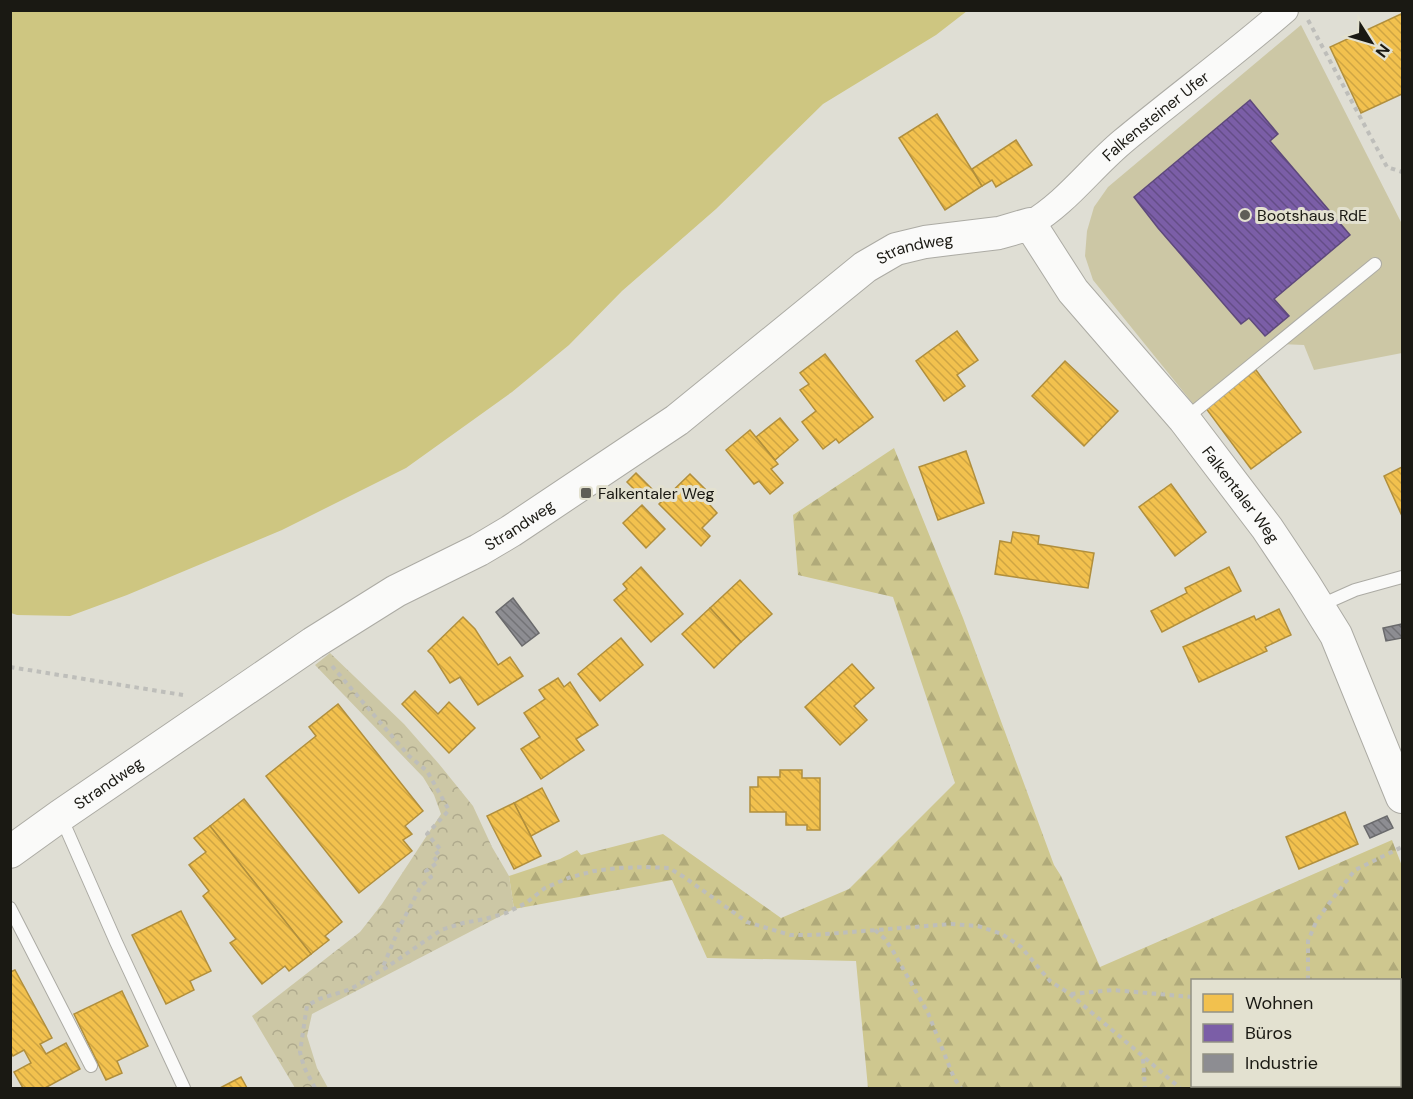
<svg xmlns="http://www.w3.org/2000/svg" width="1413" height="1099" font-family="'DM Sans',sans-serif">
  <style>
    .grass { fill: #ccc7a5 }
    .forest { fill: url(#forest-firs); fill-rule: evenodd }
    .park { fill: url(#park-crowns) }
    .water { fill: #cec681 }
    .homes { fill: url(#homes-back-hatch); stroke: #b18f3c; stroke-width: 1.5 }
    .offices { fill: url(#offices-back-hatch); stroke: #5e497b; stroke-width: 1.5 }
    .industry { fill: url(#industry-back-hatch); stroke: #6a6a6c; stroke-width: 1.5 }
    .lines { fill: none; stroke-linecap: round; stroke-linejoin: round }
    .service-casing { stroke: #acaba4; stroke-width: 14 }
    .minor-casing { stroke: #acaba4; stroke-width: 28 }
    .tertiary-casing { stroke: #acaba4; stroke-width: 34 }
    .path { stroke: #bebeba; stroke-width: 4; stroke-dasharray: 4.5 4.5; stroke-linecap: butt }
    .service { stroke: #fafaf9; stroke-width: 12 }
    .minor { stroke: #fafaf9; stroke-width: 26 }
    .tertiary { stroke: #fafaf9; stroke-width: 32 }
    .poi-dot { fill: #5f5e57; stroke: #e3e1d0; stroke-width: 2 }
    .labels { text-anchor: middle; stroke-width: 6; stroke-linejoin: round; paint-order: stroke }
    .street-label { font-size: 16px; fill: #1a1913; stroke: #e3e1d0 }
    .poi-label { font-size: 16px; fill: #1a1913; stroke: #e3e1d0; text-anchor: start }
  </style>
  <defs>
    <pattern id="forest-firs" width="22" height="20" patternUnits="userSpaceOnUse" patternTransform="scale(1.5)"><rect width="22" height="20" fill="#cec78f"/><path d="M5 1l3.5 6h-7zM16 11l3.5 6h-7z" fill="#b0aa7a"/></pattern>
    <pattern id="park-crowns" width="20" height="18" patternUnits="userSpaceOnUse" patternTransform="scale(1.5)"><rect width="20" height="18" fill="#ccc7a5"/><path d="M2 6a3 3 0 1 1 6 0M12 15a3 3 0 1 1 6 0" fill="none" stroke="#afaa8d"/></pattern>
    <pattern id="homes-back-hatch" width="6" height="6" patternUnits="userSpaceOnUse" patternTransform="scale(1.5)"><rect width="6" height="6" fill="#f2c14e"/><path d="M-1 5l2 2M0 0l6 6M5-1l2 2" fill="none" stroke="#cfa543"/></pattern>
    <pattern id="offices-back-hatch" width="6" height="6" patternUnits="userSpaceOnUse" patternTransform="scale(1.5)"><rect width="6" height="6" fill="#7b5ea7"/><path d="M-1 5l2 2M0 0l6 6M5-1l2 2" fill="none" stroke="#644d87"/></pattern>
    <pattern id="industry-back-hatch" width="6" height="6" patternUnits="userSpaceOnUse" patternTransform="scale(1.5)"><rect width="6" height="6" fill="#8d8d92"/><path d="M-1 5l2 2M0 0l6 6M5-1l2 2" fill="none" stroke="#727276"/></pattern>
  </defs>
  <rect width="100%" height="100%" fill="#dfded4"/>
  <path class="grass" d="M 1301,25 L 1402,224 L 1402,353 L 1314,370 L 1304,345 L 1280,344 L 1199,411 L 1093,280 L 1085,256 L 1087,231 L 1094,207 L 1108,187 Z"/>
  <path class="forest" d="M 894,448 L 963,618 L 1054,865 L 1061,876 L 1100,967 L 1392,840 L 1402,866 L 1402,1088 L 868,1088 L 856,961 L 707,958 L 672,880 L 514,909 L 509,876 L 560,859 L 577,850 L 581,855 L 663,834 L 781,918 L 849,889 L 955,783 L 893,597 L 798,575 L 793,515 ZM 1192,980 L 1400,980 L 1400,1086 L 1192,1086 Z"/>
  <path class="park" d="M 330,653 L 404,724 L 439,764 L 473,806 L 492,847 L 509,876 L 514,909 L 312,1014 L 307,1036 L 317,1068 L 328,1088 L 295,1088 L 252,1016 L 360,932 L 382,904 L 441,814 L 434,795 L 423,777 L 315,665 Z"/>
  <path class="water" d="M 10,11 L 11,10 L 967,11 L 936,35 L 823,104 L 716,209 L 622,291 L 569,345 L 512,392 L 406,468 L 282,530 L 127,595 L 70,616 L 17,615 L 11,613 Z"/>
  <g class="homes">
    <path d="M 1401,14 L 1402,16 L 1402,94 L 1361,113 L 1330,47 Z"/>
    <path d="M 937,114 L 982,186 L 945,210 L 899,138 Z"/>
    <path d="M 1016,140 L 1032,165 L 996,187 L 992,180 L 982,186 L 972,169 Z"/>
    <path d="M 957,331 L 978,360 L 957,375 L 965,386 L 944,401 L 916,361 Z"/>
    <path d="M 825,354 L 873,417 L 839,443 L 836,439 L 823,449 L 802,422 L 816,411 L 800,390 L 809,384 L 800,373 Z"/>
    <path d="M 1065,361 L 1118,411 L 1084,446 L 1032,396 Z"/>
    <path d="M 1256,370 L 1301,432 L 1251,469 L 1205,407 Z"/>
    <path d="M 780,418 L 798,440 L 775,460 L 756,437 Z"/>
    <path d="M 750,430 L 778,464 L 771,469 L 783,483 L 770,494 L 759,481 L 754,484 L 726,450 Z"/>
    <path d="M 966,451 L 984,503 L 938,520 L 919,467 Z"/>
    <path d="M 1402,467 L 1402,516 L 1384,476 Z"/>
    <path d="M 636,473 L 653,490 L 644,499 L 627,482 Z"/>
    <path d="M 690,474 L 715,499 L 709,504 L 717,513 L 702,528 L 710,536 L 701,546 L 659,504 Z"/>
    <path d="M 1171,484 L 1206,532 L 1175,556 L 1139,507 Z"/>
    <path d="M 642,505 L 665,529 L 646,548 L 623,523 Z"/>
    <path d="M 1013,532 L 1039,536 L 1038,544 L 1094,553 L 1088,588 L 995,574 L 1000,541 L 1011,543 Z"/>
    <path d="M 641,567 L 683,614 L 651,642 L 614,600 L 627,589 L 623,584 Z"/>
    <path d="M 1229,567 L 1241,591 L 1162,632 L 1151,611 L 1187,593 L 1185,588 Z"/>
    <path d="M 740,580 L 772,614 L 741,642 L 710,608 Z"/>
    <path d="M 710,608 L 741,642 L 714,668 L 682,634 Z"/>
    <path d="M 1279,609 L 1291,635 L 1265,647 L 1267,651 L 1199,682 L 1183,647 L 1254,616 L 1256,620 Z"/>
    <path d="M 463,617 L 475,629 L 498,665 L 510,657 L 523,676 L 478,705 L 460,677 L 450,683 L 433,656 L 428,651 Z"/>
    <path d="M 621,638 L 643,665 L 600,701 L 578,674 Z"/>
    <path d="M 852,664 L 874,688 L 854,706 L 867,720 L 840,745 L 805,707 Z"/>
    <path d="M 558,678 L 564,687 L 570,682 L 598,725 L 576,739 L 584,750 L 541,779 L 521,749 L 540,737 L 524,713 L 545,699 L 539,690 Z"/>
    <path d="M 415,691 L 438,714 L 449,702 L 475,728 L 449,753 L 402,704 Z"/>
    <path d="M 338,704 L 423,811 L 405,826 L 412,834 L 403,840 L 412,851 L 359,893 L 266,776 L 316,736 L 309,727 Z"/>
    <path d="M 780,770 L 802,770 L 802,778 L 820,778 L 820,830 L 807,830 L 807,825 L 786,825 L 786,812 L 750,812 L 750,787 L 758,787 L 758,777 L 780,777 Z"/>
    <path d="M 542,788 L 559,821 L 531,836 L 514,803 Z"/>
    <path d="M 244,799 L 342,922 L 325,936 L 329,940 L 311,954 L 210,826 Z"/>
    <path d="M 514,803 L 541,856 L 514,869 L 487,816 Z"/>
    <path d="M 1345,812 L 1358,844 L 1299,869 L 1286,837 Z"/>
    <path d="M 210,826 L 311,954 L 289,971 L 285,966 L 262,984 L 230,943 L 236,939 L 203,896 L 209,891 L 189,865 L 206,852 L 194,838 Z"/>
    <path d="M 181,911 L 211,971 L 190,981 L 194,990 L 166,1004 L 132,935 Z"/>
    <path d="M 15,970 L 52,1038 L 40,1044 L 46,1054 L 66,1043 L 80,1069 L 45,1088 L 23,1088 L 14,1072 L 31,1063 L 24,1050 L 13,1056 L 10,1051 L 10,972 Z"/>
    <path d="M 122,991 L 148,1046 L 117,1061 L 122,1073 L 106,1080 L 74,1014 Z"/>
    <path d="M 241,1077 L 247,1088 L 220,1088 Z"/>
  </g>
  <path class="offices" d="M 1250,100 L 1278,134 L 1270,141 L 1350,235 L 1274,299 L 1289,316 L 1265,336 L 1249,318 L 1241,324 L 1158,228 L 1134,197 Z"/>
  <g class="industry">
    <path d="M 513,598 L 539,633 L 522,646 L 496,612 Z"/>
    <path d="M 1402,624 L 1402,638 L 1386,641 L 1383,628 Z"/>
    <path d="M 1387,816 L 1393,828 L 1370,838 L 1364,826 Z"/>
  </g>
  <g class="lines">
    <defs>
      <g id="service">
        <path d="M 1185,419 L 1375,264"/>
        <path d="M 1319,606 L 1355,590 L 1402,577"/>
        <path d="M 61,817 L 116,942 L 184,1088"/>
        <path d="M 10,908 L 91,1066"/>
      </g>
      <g id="minor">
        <path id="s1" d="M 1030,224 C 1066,203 1090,169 1122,142 C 1175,98 1232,56 1285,10"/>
      </g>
      <g id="tertiary">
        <path id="s2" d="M 10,852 L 60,816 L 313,643 L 396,591 L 479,550 L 511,531 L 677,420 L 865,267 L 896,249 L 925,242 L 999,233 L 1030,224 L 1073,291 L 1184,419 L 1267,528 L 1305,585 L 1336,635 L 1402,797"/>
      </g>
    </defs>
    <use href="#service" class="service-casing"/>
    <use href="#minor" class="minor-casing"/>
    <use href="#tertiary" class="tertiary-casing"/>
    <g class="path">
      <path d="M 1308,20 L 1387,167 L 1402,172"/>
      <path d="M 332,666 L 409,756 L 427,771 L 449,810 L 427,834 L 441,850 L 433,856 L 438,862 L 426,871 L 431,877 L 421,886 L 400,926 L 382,969"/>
      <path d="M 10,667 L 183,695"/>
      <path d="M 875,930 L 885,939 L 893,951 L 928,1013 L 954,1078 L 961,1088"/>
      <path d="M 1308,980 L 1308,941 L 1316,922 L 1327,906 L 1355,870 L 1402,847"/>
      <path d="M 1071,994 L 1113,990 L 1192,997"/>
      <path d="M 1143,1059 L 1145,1088"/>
      <path d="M 1339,1086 L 1343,1088"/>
      <path d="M 315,1088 L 304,1067 L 300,1052 L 306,1012 L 307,1006 L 310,1004 L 319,999 L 348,990 L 358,985 L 387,967 L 441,930 L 463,923 L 485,919 L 506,913 L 526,903 L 545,888 L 568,878 L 594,871 L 619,868 L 645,867 L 669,868 L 684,877 L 747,922 L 790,935 L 814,935 L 951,924 L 978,926 L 1002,934 L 1021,947 L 1050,981 L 1070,994 L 1180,1088"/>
    </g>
    <use href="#service" class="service"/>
    <use href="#minor" class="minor"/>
    <use href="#tertiary" class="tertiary"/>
  </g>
  <g class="poi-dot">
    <circle cx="1245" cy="215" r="6"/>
    <rect x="580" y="487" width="12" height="12" rx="3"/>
  </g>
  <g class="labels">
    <g class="street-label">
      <text dy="6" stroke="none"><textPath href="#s1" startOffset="166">Falkensteiner Ufer</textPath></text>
      <text dy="6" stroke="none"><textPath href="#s2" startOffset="1092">Strandweg</textPath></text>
      <text dy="6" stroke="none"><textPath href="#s2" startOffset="1554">Falkentaler Weg</textPath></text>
      <text dy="6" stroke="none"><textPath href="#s2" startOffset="606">Strandweg</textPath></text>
      <text dy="6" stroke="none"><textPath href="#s2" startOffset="120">Strandweg</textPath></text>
    </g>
    <g class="poi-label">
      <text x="1257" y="221">Bootshaus RdE</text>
      <text x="598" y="499">Falkentaler Weg</text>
    </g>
  </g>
  <rect width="1413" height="1099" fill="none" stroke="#1a1913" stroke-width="24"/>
  <rect x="1191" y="979" width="210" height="108" fill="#e3e1d0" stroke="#939184" stroke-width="1.5"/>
  <rect x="1203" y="994" width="30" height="18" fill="#f2c14e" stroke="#939184" stroke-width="1.5"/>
  <text x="1245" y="1009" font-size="18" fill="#1a1913">Wohnen</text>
  <rect x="1203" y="1024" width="30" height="18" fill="#7b5ea7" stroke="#939184" stroke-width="1.5"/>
  <text x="1245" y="1039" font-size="18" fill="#1a1913">Büros</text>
  <rect x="1203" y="1054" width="30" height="18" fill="#8d8d92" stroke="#939184" stroke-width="1.5"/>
  <text x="1245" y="1069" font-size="18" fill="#1a1913">Industrie</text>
  <g transform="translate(1371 42) rotate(127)" stroke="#e3e1d0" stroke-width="4.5" paint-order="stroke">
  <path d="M0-4.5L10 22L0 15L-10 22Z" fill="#1a1913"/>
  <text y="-9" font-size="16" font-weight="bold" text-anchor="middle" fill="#1a1913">N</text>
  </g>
</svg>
